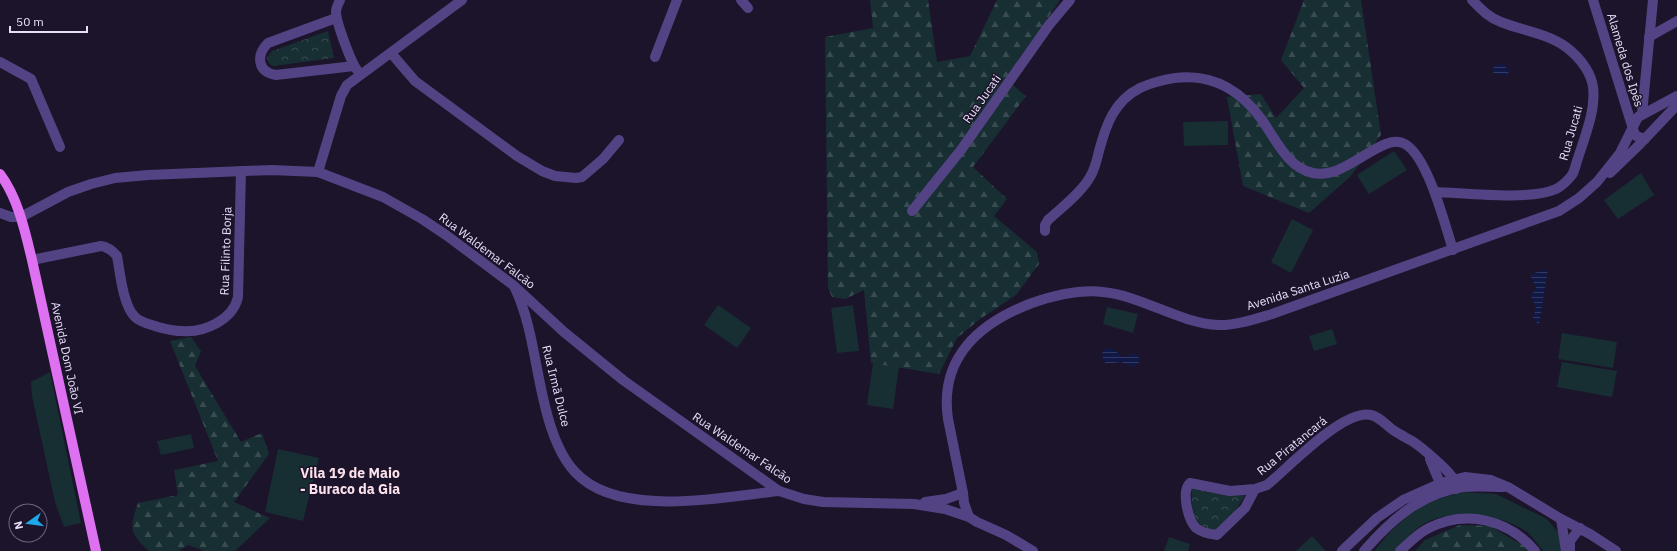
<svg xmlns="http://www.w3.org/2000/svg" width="1677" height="551" font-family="'IBM Plex Sans',sans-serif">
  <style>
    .green { fill: #172e33 }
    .forest { fill: url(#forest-firs) }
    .park { fill: url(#park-crowns) }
    .water { fill: url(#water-rules) }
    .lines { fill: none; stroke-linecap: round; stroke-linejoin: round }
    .minor { stroke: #544384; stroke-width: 10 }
    .major { stroke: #de70f2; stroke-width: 10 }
    .labels { text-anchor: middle; stroke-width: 3; stroke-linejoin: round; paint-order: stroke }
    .street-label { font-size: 12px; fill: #e9dffc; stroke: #1c142a }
    .quarter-label { font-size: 14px; font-weight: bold; fill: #fce1ec; stroke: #1c142a }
  </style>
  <defs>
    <pattern id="forest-firs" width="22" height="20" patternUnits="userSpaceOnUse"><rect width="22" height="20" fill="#172e33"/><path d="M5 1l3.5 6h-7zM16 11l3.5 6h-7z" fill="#394c51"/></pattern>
    <pattern id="park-crowns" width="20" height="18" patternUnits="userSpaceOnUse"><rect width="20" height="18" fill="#172e33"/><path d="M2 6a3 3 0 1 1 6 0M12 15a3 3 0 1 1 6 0" fill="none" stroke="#394c51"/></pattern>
    <pattern id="water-rules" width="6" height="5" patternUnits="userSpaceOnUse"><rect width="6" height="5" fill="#101846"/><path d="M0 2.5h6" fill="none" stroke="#333962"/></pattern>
  </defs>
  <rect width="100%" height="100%" fill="#1c142a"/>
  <g class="green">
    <path d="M 1228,121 L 1228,145 L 1184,146 L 1183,122 Z"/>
    <path d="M 1394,151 L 1407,170 L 1369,194 L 1357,175 Z"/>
    <path d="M 1641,173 L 1654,195 L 1618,219 L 1604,200 Z"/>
    <path d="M 1292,219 L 1313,230 L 1291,273 L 1271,262 Z"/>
    <path d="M 718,305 L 751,328 L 737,348 L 704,325 Z"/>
    <path d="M 853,305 L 859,351 L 837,353 L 831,308 Z"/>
    <path d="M 1107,307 L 1138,314 L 1133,333 L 1103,324 Z"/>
    <path d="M 1332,329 L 1337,344 L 1314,351 L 1309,336 Z"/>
    <path d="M 1562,333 L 1617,342 L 1613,368 L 1558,359 Z"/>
    <path d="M 1562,362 L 1617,371 L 1612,397 L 1557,387 Z"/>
    <path d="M 873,363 L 899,367 L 893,409 L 867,405 Z"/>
    <path d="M 50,372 L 81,523 L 64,527 L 55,502 L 32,396 L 31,382 Z"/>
    <path d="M 191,434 L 194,448 L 161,455 L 157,441 Z"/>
    <path d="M 278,449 L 319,458 L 303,521 L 265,512 Z"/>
    <path d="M 1463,492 L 1496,494 L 1547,519 L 1558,532 L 1563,551 L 1543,551 C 1538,545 1533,537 1527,532 C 1500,513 1447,507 1419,527 C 1410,534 1402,543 1395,551 L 1374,551 L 1390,532 L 1422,503 Z"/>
    <path d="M 1312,536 L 1326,551 L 1296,551 Z"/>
    <path d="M 1169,537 L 1190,544 L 1188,551 L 1164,551 Z"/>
  </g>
  <g class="forest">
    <path d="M 870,0 L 928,0 L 937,62 L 970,56 L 997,0 L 1059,0 L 1059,2 L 1005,79 L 1026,96 L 973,167 L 1007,199 L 994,216 L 1037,252 L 1039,264 L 1016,295 L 980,319 L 957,338 L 939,374 L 871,363 L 864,290 L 845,299 L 832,297 L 828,288 L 825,37 L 873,28 Z"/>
    <path d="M 1304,0 L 1361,0 L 1381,135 L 1350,177 L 1309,213 L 1243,186 L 1227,97 L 1261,94 L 1276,118 L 1304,88 L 1281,60 Z"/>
    <path d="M 191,337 L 201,351 L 195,366 L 241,442 L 262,433 L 269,454 L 234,502 L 270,518 L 235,551 L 204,551 L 188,545 L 179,551 L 149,551 C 128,533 130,527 138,503 L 178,495 L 174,470 L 218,461 L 170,341 Z"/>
    <path d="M 1460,525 L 1490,526 L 1524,546 L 1529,551 L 1415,551 L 1425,540 Z"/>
  </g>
  <g class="park">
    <path d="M 328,31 L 334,58 L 274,66 C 269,65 268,62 267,57 L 272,51 Z"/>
    <path d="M 1192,486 L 1246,494 L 1228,522 L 1217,532 C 1191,527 1191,509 1192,486 Z"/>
  </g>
  <g class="water">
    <path d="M 1502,63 L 1505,65 L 1506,68 L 1509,69 L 1508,76 L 1493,73 L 1494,65 L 1498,66 Z"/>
    <path d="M 1548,269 L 1539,325 L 1533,318 L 1536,308 L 1531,296 L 1536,287 L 1531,277 L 1531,274 Z"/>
    <path d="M 1111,348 L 1123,357 L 1136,353 L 1140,359 L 1139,363 L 1134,367 L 1121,362 L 1106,364 C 1102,358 1101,355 1104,349 Z"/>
  </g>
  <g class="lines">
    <g class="minor">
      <path d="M 340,0 C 338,4 336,8 336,12 C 336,22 351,62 357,70"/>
      <path d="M 741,0 L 748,8"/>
      <path d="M 1593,0 L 1634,132 L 1636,136 L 1645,139"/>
      <path d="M 336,18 L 268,43 C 256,55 257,72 276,75 L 354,66"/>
      <path d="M 1649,37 L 1677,21"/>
      <path d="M 391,53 L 415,81 L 517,156 L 542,171 L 555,176 L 576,178 L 582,177 L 603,159 L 619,140"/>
      <path d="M 655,57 L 677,0"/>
      <path d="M 0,62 L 31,79 L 60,147"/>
      <path d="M 1642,114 L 1653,0"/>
      <path d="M 318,172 L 341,96 L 347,85 L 462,0"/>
      <path d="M 1610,173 L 1638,146 L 1677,105"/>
      <path d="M 1435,192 C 1466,193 1529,201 1556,189 C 1562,186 1568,180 1572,175 C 1575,170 1576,163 1578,158 C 1585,136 1596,110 1593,87 C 1591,73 1581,60 1571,51 C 1553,34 1523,31 1501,22 C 1489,18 1481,9 1472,0"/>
      <path d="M 912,211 L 961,150 L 1049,25 L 1070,0"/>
      <path d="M 0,213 L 11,217 L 21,217 L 68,192 L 91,184 L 115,178 L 148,175 L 271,170 L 318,172 L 383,197 L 422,219 L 446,235 L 513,285 L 564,332 L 623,380 L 779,491 L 804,499 L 823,502 L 914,504 L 945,509 L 969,517 L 977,522 L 1006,535 L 1033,551"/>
      <path d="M 1045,231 L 1045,225 L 1048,220 C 1061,208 1082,192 1090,177 C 1095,169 1097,160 1099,151 C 1106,125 1114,101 1140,88 C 1146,85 1153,83 1160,81 C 1203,70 1236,84 1262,120 C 1276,140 1288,168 1313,173 C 1347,180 1382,131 1405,144 C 1428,157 1445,225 1453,250"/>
      <path d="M 32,260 L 101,246 C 108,247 112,250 117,256 C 120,272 123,306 135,317 C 141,323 150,324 158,327 C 166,329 173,331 182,331 C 204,333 233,320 238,297 L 241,171"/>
      <path d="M 515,288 C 532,324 535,367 545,406 C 550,427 559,455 575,472 C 618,519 722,497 779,491"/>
      <path d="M 1430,459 L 1442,488"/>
      <path d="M 1255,489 L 1245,508 L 1217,535 C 1210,534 1202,533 1196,528 C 1188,520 1181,491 1190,483 L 1230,491 L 1255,489 L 1267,485 C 1288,468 1343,409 1371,415 C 1380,417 1386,425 1393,430 C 1399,434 1405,437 1412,441 C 1420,446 1450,471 1454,480 C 1455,483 1455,486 1456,489"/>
      <path d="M 925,502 L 946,499 L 963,493"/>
      <path d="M 969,517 L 964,503 L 963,493 L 948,419 C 939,358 979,323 1032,303 C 1055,295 1079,289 1103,292 C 1143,296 1178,323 1219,325 C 1237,325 1255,319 1272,314 L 1559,211 L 1579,198 L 1597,182 L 1620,153 L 1638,117 L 1677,96"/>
      <path d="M 1561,519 L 1566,551"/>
      <path d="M 1342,551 L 1377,518 L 1403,500 L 1441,483 L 1465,477 L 1491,480 L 1508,487 L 1561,519 L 1590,534 L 1616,551"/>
      <path d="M 1364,551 C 1391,520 1421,493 1463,487 C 1477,486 1491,487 1504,487"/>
      <path d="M 1400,551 C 1409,543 1418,533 1429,528 C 1467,509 1509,520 1535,551"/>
      <path d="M 1570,551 L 1570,541 L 1580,528"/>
    </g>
    <path class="major" d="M 0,174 C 18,198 25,231 32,260 L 96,551"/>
  </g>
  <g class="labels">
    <g class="street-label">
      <text transform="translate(1625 60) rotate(73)" y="4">Alameda dos Ipês</text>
      <text transform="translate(982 99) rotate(-55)" y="4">Rua Jucati</text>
      <text transform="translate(1571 133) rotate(-74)" y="4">Rua Jucati</text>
      <text transform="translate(226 251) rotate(-88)" y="4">Rua Filinto Borja</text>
      <text transform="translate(487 251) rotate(37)" y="4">Rua Waldemar Falcão</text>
      <text transform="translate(1298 290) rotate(-18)" y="4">Avenida Santa Luzia</text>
      <text transform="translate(67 358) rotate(78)" y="4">Avenida Dom João VI</text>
      <text transform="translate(556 386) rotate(76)" y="4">Rua Irmã Dulce</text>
      <text transform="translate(1292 446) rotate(-39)" y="4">Rua Piratancará</text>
      <text transform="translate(742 448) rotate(34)" y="4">Rua Waldemar Falcão</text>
    </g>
    <g class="quarter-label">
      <text x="350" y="478">Vila 19 de Maio<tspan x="350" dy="16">- Buraco da Gia</tspan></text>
    </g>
  </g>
  <g transform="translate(28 523) rotate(256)"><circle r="19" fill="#1c142a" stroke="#6e657e"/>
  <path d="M0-3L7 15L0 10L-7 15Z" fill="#1da8ea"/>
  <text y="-6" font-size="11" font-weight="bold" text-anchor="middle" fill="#e9dffc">N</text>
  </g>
  <path d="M10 26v6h77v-6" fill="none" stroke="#e9dffc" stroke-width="2"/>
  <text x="16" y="26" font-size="12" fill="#e9dffc" stroke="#1c142a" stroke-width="3" paint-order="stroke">50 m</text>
</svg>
